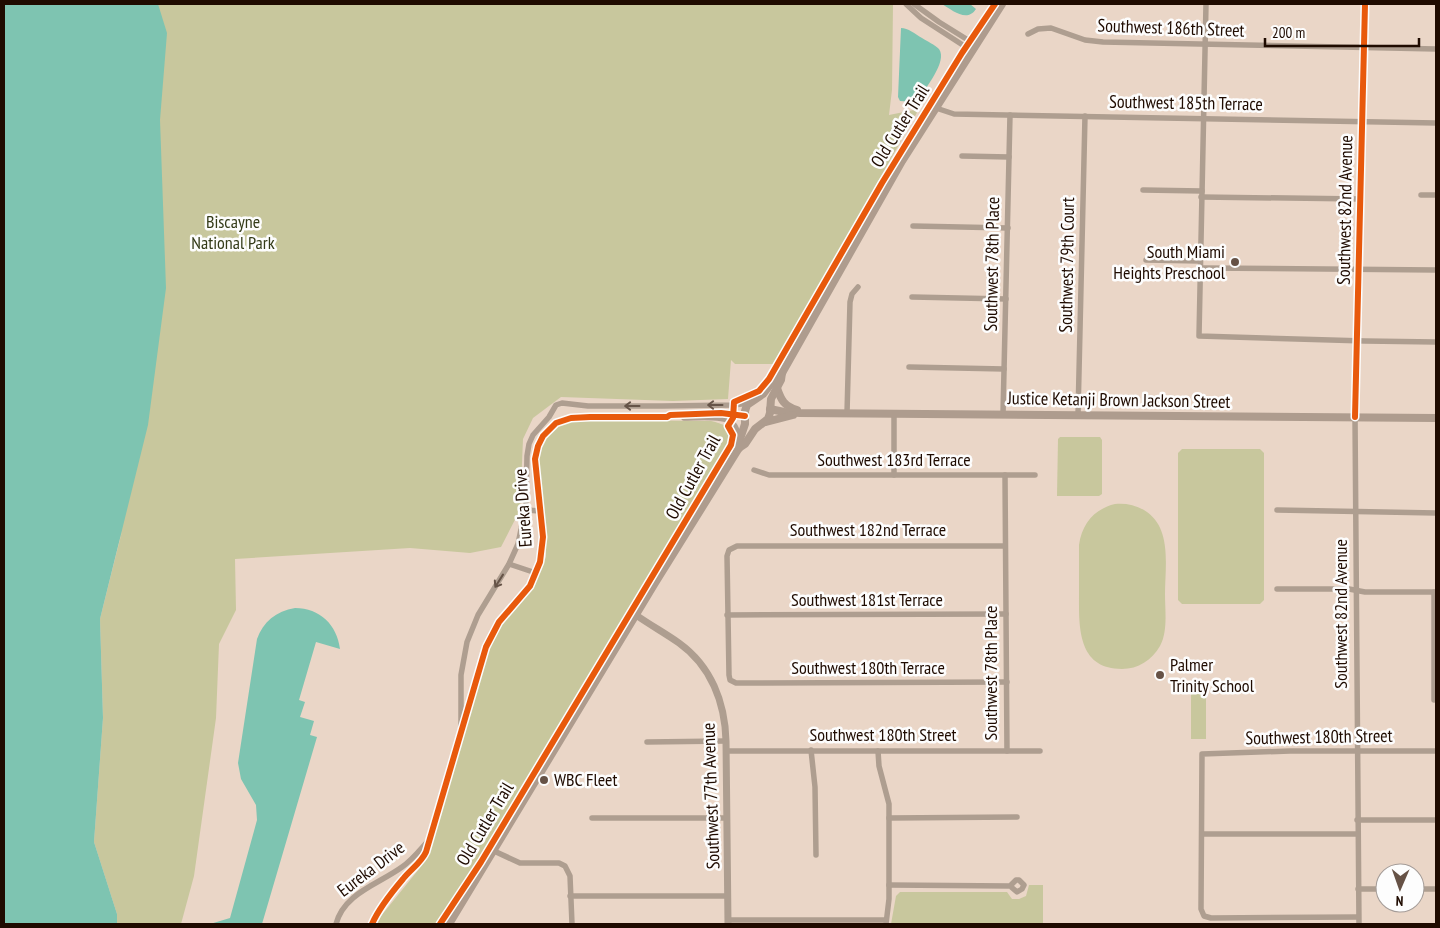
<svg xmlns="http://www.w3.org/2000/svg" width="1440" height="928" font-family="'PT Sans Narrow',sans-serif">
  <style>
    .green { fill: #c8c79d }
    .water { fill: #7ec4b1 }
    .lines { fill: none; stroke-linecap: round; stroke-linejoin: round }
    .minor { stroke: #ae9e90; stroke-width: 5.5 }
    .tertiary { stroke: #ae9e90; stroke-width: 7 }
    .secondary { stroke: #ae9c8e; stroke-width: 8 }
    .cycleway-casing { stroke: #fdfdfd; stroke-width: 9 }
    .cycleway { stroke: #e8590c; stroke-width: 6 }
    .oneway { stroke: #665448 }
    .poi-dot { fill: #665246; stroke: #fdfdfd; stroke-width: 2 }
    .labels { text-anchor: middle; stroke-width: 5; stroke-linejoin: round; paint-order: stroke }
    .street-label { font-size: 18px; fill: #1f0b00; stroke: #fdfdfd }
    .park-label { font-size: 18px; fill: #343b18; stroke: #fdfdfd }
    .poi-label { font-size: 18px; fill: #1f0b00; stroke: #fdfdfd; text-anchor: start }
  </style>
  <rect width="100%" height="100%" fill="#ead6c7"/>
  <g class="green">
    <path d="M 4,4 L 893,4 L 892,90 L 889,115 L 919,109 L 775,364 L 735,364 L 731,360 L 728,399 L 673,401 L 561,397 L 533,418 L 523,439 L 520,510 L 501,547 L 470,553 L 410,548 L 235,559 L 236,610 L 219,644 L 216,718 L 194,876 L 181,924 L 117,924 L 117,914 L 94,842 L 103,718 L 100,619 L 122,531 L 4,924 Z"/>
    <path d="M 584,420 L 711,421 C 723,424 731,426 732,439 L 442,924 L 377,924 L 381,916 L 419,869 L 430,851 L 488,654 L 497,630 L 534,587 L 546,557 L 546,540 L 536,462 C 539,447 547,428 564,423 C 570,421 578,421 584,420 Z"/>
    <path d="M 1060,437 L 1100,437 L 1102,440 L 1102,494 L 1099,496 L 1057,496 L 1058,439 Z"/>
    <path d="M 1182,449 L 1260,449 L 1264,453 L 1264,600 L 1260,604 L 1182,604 L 1178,600 L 1178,453 Z"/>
    <path d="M 1115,504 C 1126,503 1137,505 1147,512 C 1172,530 1165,567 1165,594 C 1165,611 1168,631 1160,646 C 1152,660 1138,669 1122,669 C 1077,669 1079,626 1079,594 C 1079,578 1079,561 1079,545 C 1082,524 1094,509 1115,504 Z"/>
    <rect x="1191" y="694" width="15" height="45"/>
    <path d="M 1029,885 L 1043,885 L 1043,924 L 891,924 L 896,896 L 900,892 L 1007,892 L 1012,899 L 1019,899 L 1026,896 Z"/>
  </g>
  <g class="water">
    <path d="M 4,4 L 158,4 L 167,33 L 160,120 L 166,288 L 148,425 L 100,619 L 103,718 L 94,842 L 117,914 L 117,924 L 4,924 Z"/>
    <path d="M 942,4 L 970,4 L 976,9 C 967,23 952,10 942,4 Z"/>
    <path d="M 901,28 C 908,28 915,34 922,38 C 927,41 935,45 939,49 C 948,61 925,89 918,99 L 914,102 L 900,101 L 898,97 Z"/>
    <path d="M 295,608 C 320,608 337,625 340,649 L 316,642 L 299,700 L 305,702 L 300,717 L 314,721 L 310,735 L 317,737 L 262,924 L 210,924 L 230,918 L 257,820 L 256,805 L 241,779 L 238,763 L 257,639 C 263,622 276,611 295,608 Z"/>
  </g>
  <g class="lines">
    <g class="minor">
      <path d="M 906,4 L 921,18 L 972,51"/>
      <path d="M 914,4 L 939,22 L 976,45"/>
      <path d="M 1206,4 L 1199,336 L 1365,341 L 1436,342"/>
      <path d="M 1028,34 L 1038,29 L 1051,28 L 1085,40 L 1103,42 L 1436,49"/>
      <path d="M 936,108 L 954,114 L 1436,123"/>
      <path d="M 962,156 L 1009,157"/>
      <path d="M 1143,190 L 1202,191"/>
      <path d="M 1421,195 L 1436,195"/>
      <path d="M 1201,197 L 1360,199"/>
      <path d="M 913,226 L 1008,228"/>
      <path d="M 1146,260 L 1200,261"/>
      <path d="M 1200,268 L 1436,270"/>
      <path d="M 912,297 L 1006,299"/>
      <path d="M 909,367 L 1004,369"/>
      <path d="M 847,413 L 850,302 L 852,294 L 858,287"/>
      <path d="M 894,413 L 894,475"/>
      <path d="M 1003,414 L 1010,115"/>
      <path d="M 1078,415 L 1085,116"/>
      <path d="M 1355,417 L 1359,924"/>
      <path d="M 684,418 C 696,418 722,415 731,422 C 737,426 738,434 739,440"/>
      <path d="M 754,470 L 769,475 L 1035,475"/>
      <path d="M 1005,475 L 1007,751"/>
      <path d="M 526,510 L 540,511"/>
      <path d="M 1277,510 L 1436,513"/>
      <path d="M 1005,546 L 737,546 L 729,550 L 727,556 L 729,675 L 730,680 L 736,683 L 1007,682"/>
      <path d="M 509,564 L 536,573"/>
      <path d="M 1277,589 L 1349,589 L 1365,592 L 1436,592"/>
      <path d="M 727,615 L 1006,614"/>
      <path d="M 1434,700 L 1434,592"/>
      <path d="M 461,728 L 461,675 L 467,642 L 478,615 L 509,564 L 518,544 L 526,505 L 527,456 L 529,444 L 533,435 L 549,417 L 556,405 L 562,403 L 588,406 L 662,406 L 734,405 L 749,403"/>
      <path d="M 647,742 L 726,741"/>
      <path d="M 811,750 L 815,787 L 816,855"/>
      <path d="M 727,751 L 1040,751"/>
      <path d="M 878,751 L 879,766 L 889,804 L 889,899 L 886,924"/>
      <path d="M 592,818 L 727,818"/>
      <path d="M 889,818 L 1017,817"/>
      <path d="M 1357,820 L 1436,820"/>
      <path d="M 1202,834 L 1357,834"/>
      <path d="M 494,851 L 520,863 L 559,863 L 565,866 L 570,876 L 572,924"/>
      <path d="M 889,885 L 1010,886 L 1017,892 L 1022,889 L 1024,885 L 1019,880 L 1016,880 L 1010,886"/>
      <path d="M 1358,889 L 1385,889"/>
      <path d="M 1415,889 L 1436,889"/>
      <path d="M 570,896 L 728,896"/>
      <path d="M 1358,917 L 1211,918 L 1204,916 L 1201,909 L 1202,754 L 1290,751 L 1436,751"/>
      <path d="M 728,920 L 886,920"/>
      <path d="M 336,924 C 344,893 379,884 402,867 C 412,860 419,851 427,842"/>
      <path d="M 372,924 C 379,908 392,892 403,879 C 411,869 421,863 426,852 L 486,647 L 499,622 L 530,586 L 540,562 L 543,537 L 535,459 L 538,446 L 543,436 L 556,423 L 571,418 L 590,417 L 667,417 L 670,415 L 721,413 L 745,416"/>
    </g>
    <g class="tertiary">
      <path d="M 1355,417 L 1365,4"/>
      <path d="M 636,615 C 650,625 665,633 679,643 C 711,666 725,702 726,741 L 728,924"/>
    </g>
    <g class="secondary">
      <path d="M 777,388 C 781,400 784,406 797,410"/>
      <path d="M 770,409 L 784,412 L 800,413 L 1436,418"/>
      <path d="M 766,422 L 793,415"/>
      <path d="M 739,448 L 739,442 L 745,424 L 745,411 L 747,405 L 763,394 L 776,377 L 782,373"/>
      <path d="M 449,924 L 655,583 L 739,448 L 745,444 L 755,429 L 768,419 L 770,413 L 771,399 L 781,380 L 782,373 L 902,161 L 1002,4"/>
    </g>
    <defs>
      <g id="cycleway">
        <path d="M 1355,417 L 1365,4"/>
        <path d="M 372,924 C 379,908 392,892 403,879 C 411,869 421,863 426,852 L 486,647 L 499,622 L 530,586 L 540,562 L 543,537 L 535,459 L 538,446 L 543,436 L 556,423 L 571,418 L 590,417 L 667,417 L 670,415 L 721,413 L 745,416"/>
        <path d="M 440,924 L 481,862 L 731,445 L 733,435 L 728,426 L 733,418 L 734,402 L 759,391 L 769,379 L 882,183 L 962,53 L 995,4"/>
      </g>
    </defs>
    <use href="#cycleway" class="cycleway-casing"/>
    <use href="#cycleway" class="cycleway"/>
  </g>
  <defs><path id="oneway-shaft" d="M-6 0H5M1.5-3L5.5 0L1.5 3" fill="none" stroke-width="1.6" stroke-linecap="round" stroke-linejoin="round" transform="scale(1.25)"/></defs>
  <g class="oneway">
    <use href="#oneway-shaft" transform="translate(715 405) rotate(180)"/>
    <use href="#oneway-shaft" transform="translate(632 406) rotate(-180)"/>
    <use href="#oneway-shaft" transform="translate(499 581) rotate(122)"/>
  </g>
  <g class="poi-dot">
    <circle cx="1235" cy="262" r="5"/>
    <circle cx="1160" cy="675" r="5"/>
    <circle cx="544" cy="780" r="5"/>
  </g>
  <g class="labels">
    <g class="street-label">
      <text transform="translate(1171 28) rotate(2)" y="6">Southwest 186th Street</text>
      <text transform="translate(1186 103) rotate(1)" y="6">Southwest 185th Terrace</text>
      <text transform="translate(900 126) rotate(-58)" y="6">Old Cutler Trail</text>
      <text transform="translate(1345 210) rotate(-89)" y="6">Southwest 82nd Avenue</text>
      <text transform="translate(992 264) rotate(-89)" y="6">Southwest 78th Place</text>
      <text transform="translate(1067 265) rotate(-89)" y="6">Southwest 79th Court</text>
      <text transform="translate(1119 400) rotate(1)" y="6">Justice Ketanji Brown Jackson Street</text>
      <text x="894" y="466">Southwest 183rd Terrace</text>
      <text transform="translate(693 477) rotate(-61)" y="6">Old Cutler Trail</text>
      <text transform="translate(523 508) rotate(-94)" y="6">Eureka Drive</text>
      <text x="868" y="536">Southwest 182nd Terrace</text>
      <text x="867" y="606">Southwest 181st Terrace</text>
      <text transform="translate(1341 614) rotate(-90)" y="6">Southwest 82nd Avenue</text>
      <text x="868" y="674">Southwest 180th Terrace</text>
      <text transform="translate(991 673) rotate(-90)" y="6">Southwest 78th Place</text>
      <text x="883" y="741">Southwest 180th Street</text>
      <text transform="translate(1319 737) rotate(-1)" y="6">Southwest 180th Street</text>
      <text transform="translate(711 796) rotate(-92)" y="6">Southwest 77th Avenue</text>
      <text transform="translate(485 824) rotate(-59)" y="6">Old Cutler Trail</text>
      <text transform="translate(371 869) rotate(-37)" y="6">Eureka Drive</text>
    </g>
    <g class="park-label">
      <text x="233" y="228">Biscayne<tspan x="233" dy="21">National Park</tspan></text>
    </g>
    <g class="poi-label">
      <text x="1225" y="258" text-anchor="end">South Miami<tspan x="1225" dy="21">Heights Preschool</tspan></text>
      <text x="1170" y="671">Palmer<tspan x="1170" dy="21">Trinity School</tspan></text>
      <text x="554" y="786">WBC Fleet</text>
    </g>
  </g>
  <rect width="1440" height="928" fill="none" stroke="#1f0b00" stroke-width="10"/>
  <g transform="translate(1400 888) rotate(182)"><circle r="24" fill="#fdfdfd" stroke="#a49c98"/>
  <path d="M0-4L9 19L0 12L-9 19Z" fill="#665246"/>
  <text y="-8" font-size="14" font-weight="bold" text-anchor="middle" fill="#1f0b00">N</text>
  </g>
  <path d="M1265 38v8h154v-8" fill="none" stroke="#1f0b00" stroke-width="2.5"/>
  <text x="1272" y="38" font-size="15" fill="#1f0b00" stroke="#fdfdfd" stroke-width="4" paint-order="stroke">200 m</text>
</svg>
